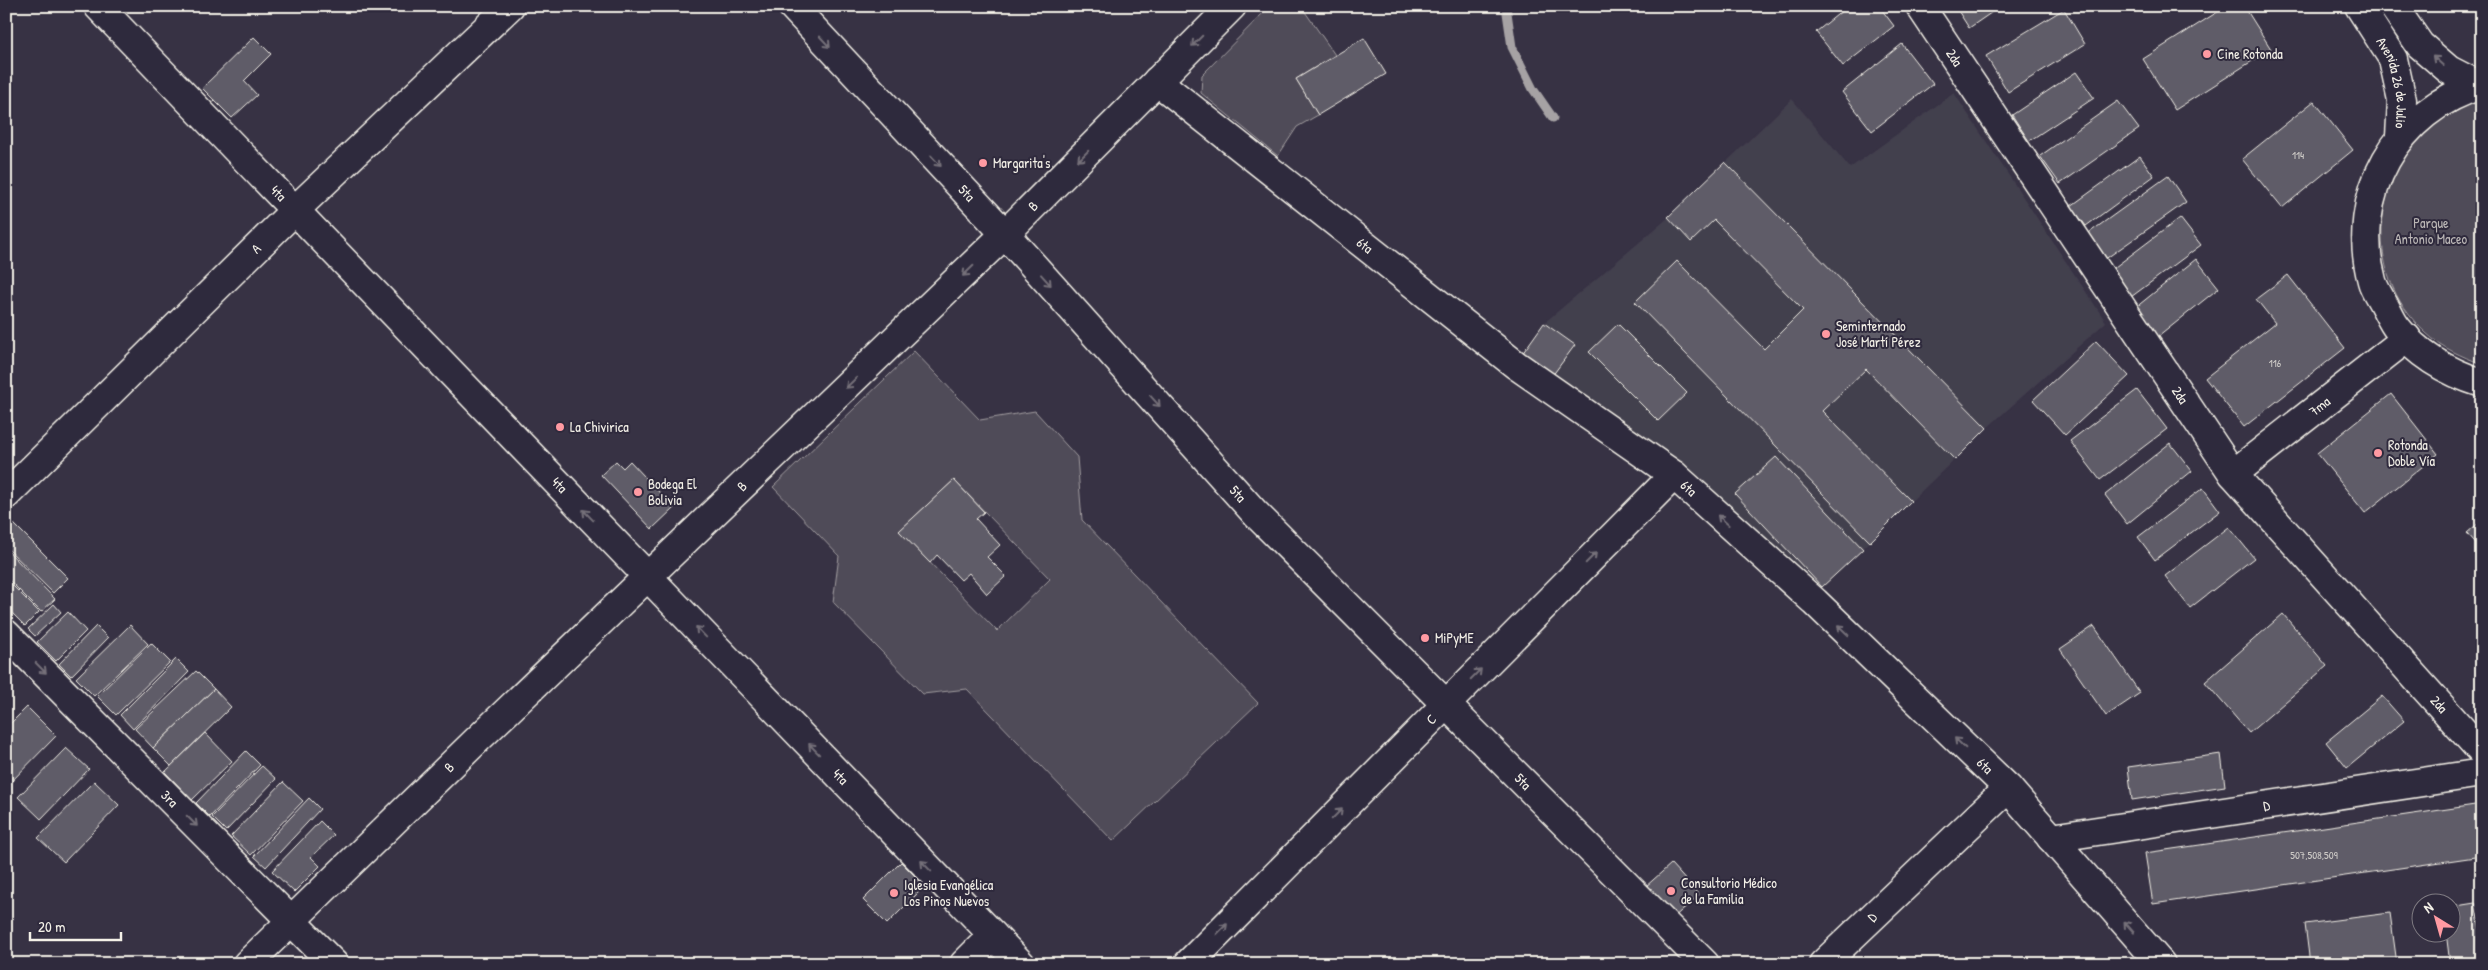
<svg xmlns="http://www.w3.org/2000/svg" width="2488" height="970" font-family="'Patrick Hand',sans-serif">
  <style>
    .built { fill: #433f4e }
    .green { fill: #504b59; stroke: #a29ea0; fill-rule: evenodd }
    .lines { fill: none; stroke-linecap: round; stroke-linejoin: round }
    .stream { stroke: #a6a2a4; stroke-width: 9 }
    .building { fill: #5f5c67; stroke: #f4f1e8 }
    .minor-casing { stroke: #f4f1e8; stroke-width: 31 }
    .major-casing { stroke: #f4f1e8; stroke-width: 31 }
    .minor { stroke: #2f2a3d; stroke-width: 28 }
    .major { stroke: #2f2a3d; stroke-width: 28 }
    .oneway { stroke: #747079 }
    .poi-dot { fill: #ff9aa2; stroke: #2f2a3d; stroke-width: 2 }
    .labels { text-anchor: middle; stroke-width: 4; stroke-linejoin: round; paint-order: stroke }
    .number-label { font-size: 11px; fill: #cfccc8 }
    .poi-label { font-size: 14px; fill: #f4f1e8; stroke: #2f2a3d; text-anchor: start }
    .street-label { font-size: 14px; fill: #f4f1e8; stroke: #2f2a3d }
    .park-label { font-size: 14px; fill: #bbb7b6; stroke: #2f2a3d }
  </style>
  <rect width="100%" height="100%" fill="#373244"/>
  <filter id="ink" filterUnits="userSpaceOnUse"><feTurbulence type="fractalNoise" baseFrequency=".02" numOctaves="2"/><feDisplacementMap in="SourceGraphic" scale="10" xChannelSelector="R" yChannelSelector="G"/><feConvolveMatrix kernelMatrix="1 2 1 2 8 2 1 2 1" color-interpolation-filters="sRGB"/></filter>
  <g filter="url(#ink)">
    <path class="built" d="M 1954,93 L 2106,322 L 1987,428 L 1822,587 L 1671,455 L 1552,376 L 1575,345 L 1544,323 L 1668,218 L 1792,99 L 1850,168 Z"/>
    <g class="green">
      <path d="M 1270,6 L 1301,6 L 1335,55 L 1296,79 L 1318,115 L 1297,127 L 1278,156 L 1201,93 L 1202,75 Z"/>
      <path d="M 2482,98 L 2482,364 C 2461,356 2442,348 2426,333 C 2359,273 2371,164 2444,115 C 2455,107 2470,103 2482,98 Z"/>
      <path d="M 914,351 L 980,420 L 1035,411 L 1077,457 L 1082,520 L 1258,703 L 1113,841 L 967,689 L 923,694 L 833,602 L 839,556 L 773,487 ZM 954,480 L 1050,579 L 997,631 L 899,531 Z"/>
    </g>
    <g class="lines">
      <path class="stream" d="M 1506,6 L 1512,47 L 1533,89 L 1553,118"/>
    </g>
    <g class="building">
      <path d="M 1848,6 L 1879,6 L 1894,26 L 1843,66 L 1816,32 Z"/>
      <path d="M 1955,6 L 2001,6 L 1969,28 Z"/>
      <path d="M 2227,6 L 2244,6 L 2271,49 L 2175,110 L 2143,59 Z"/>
      <path d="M 2064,9 L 2085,44 L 2008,92 L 1986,56 Z"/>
      <path d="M 254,37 L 271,54 L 244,81 L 257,95 L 232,118 L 202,88 Z"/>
      <path d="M 1364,38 L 1386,74 L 1318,115 L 1296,79 Z"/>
      <path d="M 1902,44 L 1933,84 L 1872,131 L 1842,92 Z"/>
      <path d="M 2076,72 L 2094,98 L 2029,141 L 2012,115 Z"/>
      <path d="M 2118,101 L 2139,129 L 2060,184 L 2040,156 Z"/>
      <path d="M 2314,101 L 2353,150 L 2282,208 L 2242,159 Z"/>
      <path d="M 2140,156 L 2154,176 L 2086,226 L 2071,206 Z"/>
      <path d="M 1725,162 L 1987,428 L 1955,460 L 1866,369 L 1822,411 L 1911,501 L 1870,542 L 1635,302 L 1677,261 L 1764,349 L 1803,310 L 1714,220 L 1691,242 L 1668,217 Z"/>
      <path d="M 2168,176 L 2186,202 L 2104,260 L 2086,235 Z"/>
      <path d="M 2180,218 L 2201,245 L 2131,297 L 2111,270 Z"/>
      <path d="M 2196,259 L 2219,288 L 2158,337 L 2135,308 Z"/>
      <path d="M 2288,275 L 2345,348 L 2244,427 L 2205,378 L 2275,323 L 2256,299 Z"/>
      <path d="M 1544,323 L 1575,345 L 1552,376 L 1522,354 Z"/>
      <path d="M 1618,324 L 1687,393 L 1658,421 L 1589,352 Z"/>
      <path d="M 2096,341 L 2129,376 L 2065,435 L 2033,400 Z"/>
      <path d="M 2137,390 L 2167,429 L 2100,480 L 2070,441 Z"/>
      <path d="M 2391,394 L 2438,454 L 2365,513 L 2317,453 Z"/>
      <path d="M 2170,443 L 2192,471 L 2127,524 L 2105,495 Z"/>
      <path d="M 1776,457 L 1863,549 L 1822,587 L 1735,494 Z"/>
      <path d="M 616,461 L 623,468 L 630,461 L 674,508 L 652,529 L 601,475 Z"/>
      <path d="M 954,480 L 984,512 L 976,519 L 1000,545 L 987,557 L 1006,576 L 987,594 L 969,573 L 961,580 L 937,555 L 930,563 L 899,531 Z"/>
      <path d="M 2203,488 L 2220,511 L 2155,560 L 2138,537 Z"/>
      <path d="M 2482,520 L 2482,550 L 2467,533 Z"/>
      <path d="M 14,524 L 68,578 L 53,593 L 6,547 L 6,531 Z"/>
      <path d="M 2229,527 L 2254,558 L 2190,608 L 2165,576 Z"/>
      <path d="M 6,549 L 55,599 L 41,612 L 6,577 Z"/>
      <path d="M 6,579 L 39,612 L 25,626 L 6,607 Z"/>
      <path d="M 54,604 L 61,612 L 35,636 L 28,629 Z"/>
      <path d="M 68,612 L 86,631 L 56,661 L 37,642 Z"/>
      <path d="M 2283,614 L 2327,666 L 2249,733 L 2205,682 Z"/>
      <path d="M 130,625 L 148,644 L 94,696 L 76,678 Z"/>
      <path d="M 96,626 L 108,638 L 71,676 L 59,664 Z"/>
      <path d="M 2094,626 L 2140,693 L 2106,716 L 2060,649 Z"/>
      <path d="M 151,643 L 170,662 L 116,715 L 97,696 Z"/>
      <path d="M 176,659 L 189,672 L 133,729 L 120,715 Z"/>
      <path d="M 196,671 L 214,689 L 153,748 L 135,729 Z"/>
      <path d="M 214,689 L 231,707 L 171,766 L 153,748 Z"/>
      <path d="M 2382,696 L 2404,721 L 2347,768 L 2326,742 Z"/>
      <path d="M 27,707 L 56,736 L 6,787 L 6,728 Z"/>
      <path d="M 205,733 L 232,761 L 192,800 L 165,772 Z"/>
      <path d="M 66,748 L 89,769 L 41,819 L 18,797 Z"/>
      <path d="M 246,751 L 260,765 L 210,817 L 196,803 Z"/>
      <path d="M 2221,754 L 2225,786 L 2132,800 L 2128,767 Z"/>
      <path d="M 262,766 L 276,779 L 226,831 L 212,817 Z"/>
      <path d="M 94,781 L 119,805 L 64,862 L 38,838 Z"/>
      <path d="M 283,782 L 303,801 L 251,855 L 231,836 Z"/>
      <path d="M 309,798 L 320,809 L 266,867 L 254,856 Z"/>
      <path d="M 2482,804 L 2482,856 L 2153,904 L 2145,853 Z"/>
      <path d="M 320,821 L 334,835 L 311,857 L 320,866 L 294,892 L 272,871 Z"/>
      <path d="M 901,862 L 925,886 L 887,924 L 863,900 Z"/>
      <path d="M 1671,864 L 1699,895 L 1672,919 L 1644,888 Z"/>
      <path d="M 2475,903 L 2482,941 L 2482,964 L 2450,964 L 2446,932 L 2450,932 L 2450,907 Z"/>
      <path d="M 2390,913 L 2397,964 L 2310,964 L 2305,924 Z"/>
    </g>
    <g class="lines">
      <defs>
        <g id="minor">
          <path id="s1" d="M 98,6 L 1021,964"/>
          <path id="s2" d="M 792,6 L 1005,234 L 1256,514 L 1705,964"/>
          <path id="s3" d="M 1920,6 L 2233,474 L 2482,752"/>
          <path id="s4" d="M 1157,81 L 1516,365 L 1674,475 L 1815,602 L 2008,788 L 2161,964"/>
          <path id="s5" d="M 2233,474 L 2407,338"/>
          <path id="s6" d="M 6,495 L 295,210 L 510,6"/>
          <path id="s7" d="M 6,634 L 334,964"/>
          <path id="s8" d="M 2051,838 L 2482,773"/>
          <path id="s9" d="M 247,964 L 477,740 L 1005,234 L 1232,6"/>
          <path d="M 964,964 L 993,935"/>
          <path id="s10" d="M 1188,964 L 1674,475"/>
          <path id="s11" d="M 1823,964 L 2008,788"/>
        </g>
        <g id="major">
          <path id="s12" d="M 2359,6 L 2393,59 L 2402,100 L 2400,137"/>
          <path d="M 2393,6 L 2420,45 L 2449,70 L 2480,86"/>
          <path d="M 2482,85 C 2396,109 2349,196 2372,281 C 2374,289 2380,297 2384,305 C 2388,312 2392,322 2397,328 C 2418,355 2450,373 2482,383"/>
        </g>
      </defs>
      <use href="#minor" class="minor-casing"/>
      <use href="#major" class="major-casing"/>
      <use href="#minor" class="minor"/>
      <use href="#major" class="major"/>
    </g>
    <defs><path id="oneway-shaft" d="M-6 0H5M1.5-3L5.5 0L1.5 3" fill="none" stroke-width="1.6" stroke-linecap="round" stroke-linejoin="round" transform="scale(1.25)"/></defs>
    <g class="oneway">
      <use href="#oneway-shaft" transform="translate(1197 41) rotate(135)"/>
      <use href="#oneway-shaft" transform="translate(825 42) rotate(47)"/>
      <use href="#oneway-shaft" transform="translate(2438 61) rotate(-138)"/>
      <use href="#oneway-shaft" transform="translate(1083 156) rotate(135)"/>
      <use href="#oneway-shaft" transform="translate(936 161) rotate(47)"/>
      <use href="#oneway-shaft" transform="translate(968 271) rotate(136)"/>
      <use href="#oneway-shaft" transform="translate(1046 280) rotate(48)"/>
      <use href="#oneway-shaft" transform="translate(851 383) rotate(136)"/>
      <use href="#oneway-shaft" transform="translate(1155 401) rotate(48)"/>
      <use href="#oneway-shaft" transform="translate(588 515) rotate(-134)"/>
      <use href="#oneway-shaft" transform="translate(1723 520) rotate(-138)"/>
      <use href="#oneway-shaft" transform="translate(1591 558) rotate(-45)"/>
      <use href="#oneway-shaft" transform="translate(1843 630) rotate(-136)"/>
      <use href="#oneway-shaft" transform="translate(701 632) rotate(-134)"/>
      <use href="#oneway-shaft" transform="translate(41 668) rotate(45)"/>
      <use href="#oneway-shaft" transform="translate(1476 674) rotate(-45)"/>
      <use href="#oneway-shaft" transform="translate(1960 743) rotate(-136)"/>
      <use href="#oneway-shaft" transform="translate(814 749) rotate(-134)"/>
      <use href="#oneway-shaft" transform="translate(1337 814) rotate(-45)"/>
      <use href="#oneway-shaft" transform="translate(192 821) rotate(45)"/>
      <use href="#oneway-shaft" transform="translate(926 866) rotate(-134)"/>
      <use href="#oneway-shaft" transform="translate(2129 927) rotate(-131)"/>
      <use href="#oneway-shaft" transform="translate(1222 929) rotate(-45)"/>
    </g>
  </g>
  <g class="poi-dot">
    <circle cx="2207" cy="54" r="5"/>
    <circle cx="983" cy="163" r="5"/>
    <circle cx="1826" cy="334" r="5"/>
    <circle cx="560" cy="427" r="5"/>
    <circle cx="2378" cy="453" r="5"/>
    <circle cx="638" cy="492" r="5"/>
    <circle cx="1425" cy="638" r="5"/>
    <circle cx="1671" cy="891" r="5"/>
    <circle cx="894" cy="893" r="5"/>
  </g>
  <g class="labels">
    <g class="number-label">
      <text x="2298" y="159">114</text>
      <text x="2275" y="367">116</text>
      <text x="2314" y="859">507,508,509</text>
    </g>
    <g class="poi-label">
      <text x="2217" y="59">Cine Rotonda</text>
      <text x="993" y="168">Margarita's</text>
      <text x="1836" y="331">Seminternado<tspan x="1836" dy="16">José Martí Pérez</tspan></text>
      <text x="570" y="432">La Chivirica</text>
      <text x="2388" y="450">Rotonda<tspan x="2388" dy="16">Doble Vía</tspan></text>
      <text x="648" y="489">Bodega El<tspan x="648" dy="16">Bolivia</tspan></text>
      <text x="1435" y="643">MiPyME</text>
      <text x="1681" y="888">Consultorio Médico<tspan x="1681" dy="16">de la Familia</tspan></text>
      <text x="904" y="890">Iglesia Evangélica<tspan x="904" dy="16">Los Pinos Nuevos</tspan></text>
    </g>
    <g class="street-label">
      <text dy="5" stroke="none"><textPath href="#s3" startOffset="62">2da</textPath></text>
      <text dy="5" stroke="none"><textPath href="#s12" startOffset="86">Avenida 26 de Julio</textPath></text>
      <text dy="5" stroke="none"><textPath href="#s1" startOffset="260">4ta</textPath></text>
      <text dy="5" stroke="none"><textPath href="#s2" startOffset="256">5ta</textPath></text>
      <text dy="5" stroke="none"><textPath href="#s9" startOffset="1092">B</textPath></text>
      <text dy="5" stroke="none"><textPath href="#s4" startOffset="265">6ta</textPath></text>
      <text dy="5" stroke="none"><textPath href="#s6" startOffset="351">A</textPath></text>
      <text dy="5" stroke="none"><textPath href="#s3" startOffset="468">2da</textPath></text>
      <text dy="5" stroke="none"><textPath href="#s5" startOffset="110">7ma</textPath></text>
      <text dy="5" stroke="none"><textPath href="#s1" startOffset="665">4ta</textPath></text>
      <text dy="5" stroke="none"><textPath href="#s9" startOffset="688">B</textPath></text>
      <text dy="5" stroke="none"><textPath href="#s4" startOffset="670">6ta</textPath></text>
      <text dy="5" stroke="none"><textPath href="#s2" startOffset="661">5ta</textPath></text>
      <text dy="5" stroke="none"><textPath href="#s3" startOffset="872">2da</textPath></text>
      <text dy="5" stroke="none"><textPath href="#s10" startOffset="345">C</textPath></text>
      <text dy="5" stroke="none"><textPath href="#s4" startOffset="1076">6ta</textPath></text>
      <text dy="5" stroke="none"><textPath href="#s9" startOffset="282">B</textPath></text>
      <text dy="5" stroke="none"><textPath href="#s1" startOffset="1070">4ta</textPath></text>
      <text dy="5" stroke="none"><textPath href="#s2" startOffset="1066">5ta</textPath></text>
      <text dy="5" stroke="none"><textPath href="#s7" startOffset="232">3ra</textPath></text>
      <text dy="5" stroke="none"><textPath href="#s8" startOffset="218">D</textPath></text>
      <text dy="5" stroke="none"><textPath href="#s11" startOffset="68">D</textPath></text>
    </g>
    <g class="park-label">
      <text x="2431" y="228">Parque<tspan x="2431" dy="16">Antonio Maceo</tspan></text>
    </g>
  </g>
  <rect width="2488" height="970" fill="none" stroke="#2f2a3d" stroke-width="25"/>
  <rect x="12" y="12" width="2463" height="945" fill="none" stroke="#f4f1e8" stroke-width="2" filter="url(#ink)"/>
  <g transform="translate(2436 918) rotate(323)"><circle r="24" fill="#2f2a3d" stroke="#7e7a81"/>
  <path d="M0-4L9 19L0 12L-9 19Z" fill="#ff9aa2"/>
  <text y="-8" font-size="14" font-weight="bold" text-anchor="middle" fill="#f4f1e8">N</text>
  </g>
  <path d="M30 932v8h91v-8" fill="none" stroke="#f4f1e8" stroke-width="2.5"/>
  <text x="38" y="932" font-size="15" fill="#f4f1e8" stroke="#2f2a3d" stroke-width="4" paint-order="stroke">20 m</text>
</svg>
